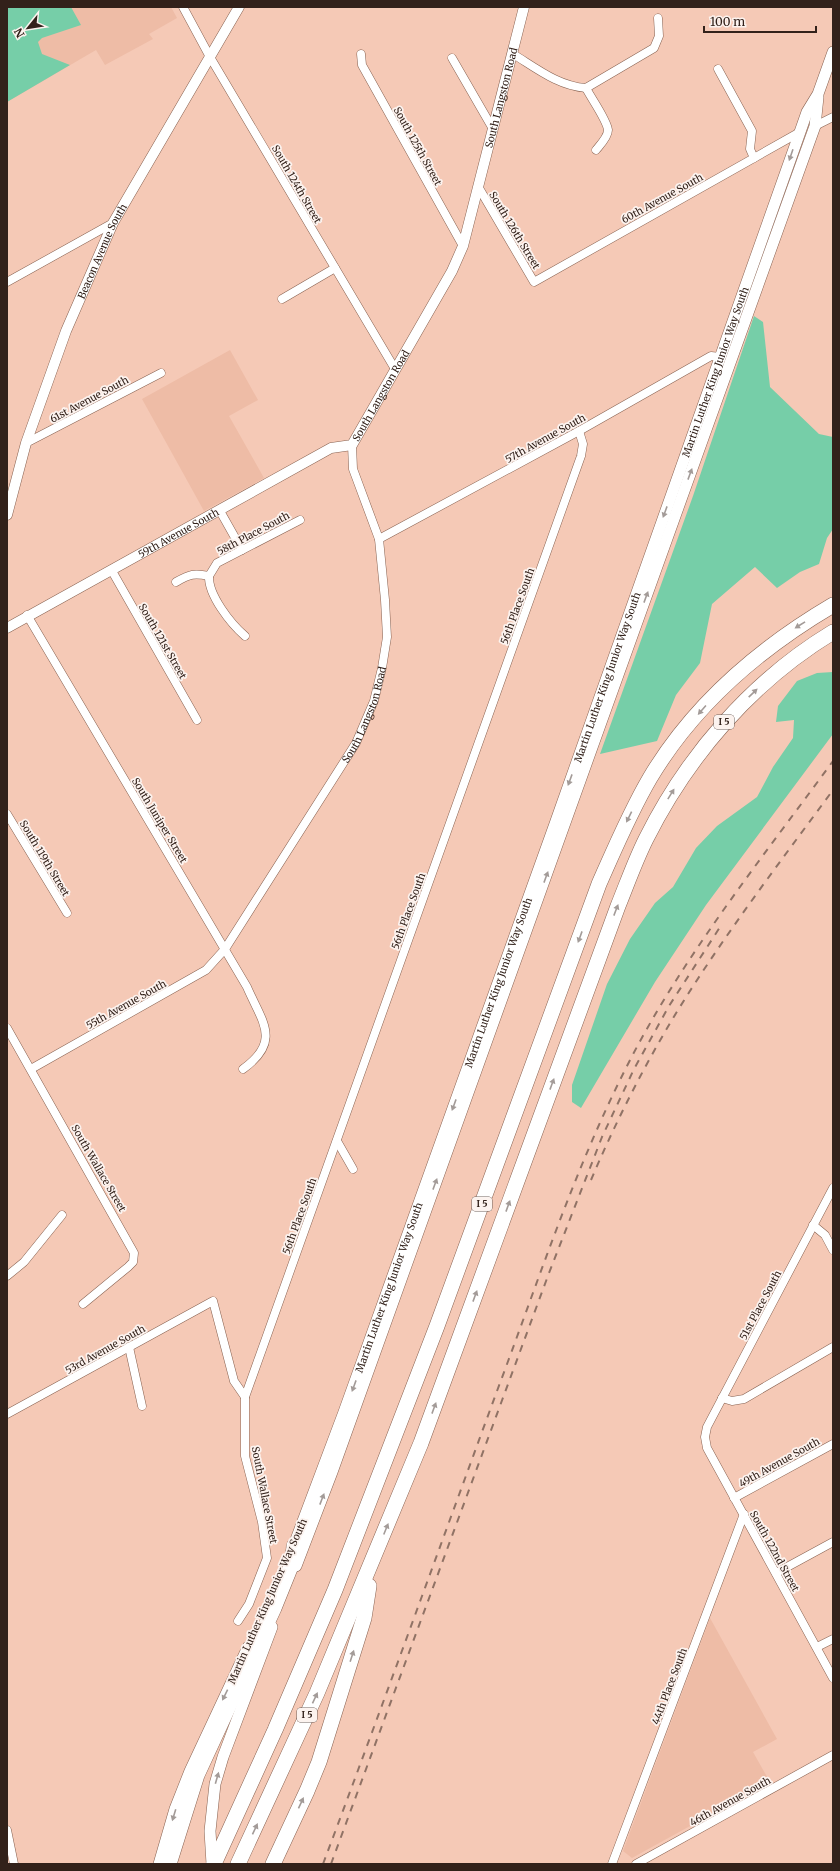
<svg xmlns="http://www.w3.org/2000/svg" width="840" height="1871" font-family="Merriweather,serif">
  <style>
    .built { fill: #eebca6 }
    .green { fill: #76cea8 }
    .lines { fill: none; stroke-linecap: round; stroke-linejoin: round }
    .minor-casing { stroke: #886251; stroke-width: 9 }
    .tertiary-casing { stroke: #886251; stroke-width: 11 }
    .secondary-casing { stroke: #886251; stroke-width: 12 }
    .motorway-casing { stroke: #886251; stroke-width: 16 }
    .minor { stroke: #fff; stroke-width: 8 }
    .tertiary { stroke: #fff; stroke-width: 10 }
    .secondary { stroke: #fff; stroke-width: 11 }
    .motorway { stroke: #fff; stroke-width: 15 }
    .rail { stroke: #907265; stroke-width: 2; stroke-dasharray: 7 7; stroke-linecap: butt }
    .oneway { fill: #a39b98 }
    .labels { text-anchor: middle; stroke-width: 3.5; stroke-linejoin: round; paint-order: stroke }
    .shield { fill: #fcf3ef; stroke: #6f605a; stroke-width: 1 }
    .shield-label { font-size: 9px; font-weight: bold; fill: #32211a }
    .street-label { font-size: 10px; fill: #32211a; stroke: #fcf3ef }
  </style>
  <rect width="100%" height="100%" fill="#f5c9b6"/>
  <g class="built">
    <path d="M 7,7 L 171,7 L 177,18 L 149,34 L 153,39 L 105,65 L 96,50 L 7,102 Z"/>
    <path d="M 230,350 L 258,400 L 229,416 L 264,478 L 204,511 L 142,399 Z"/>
    <path d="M 710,1618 L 777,1739 L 753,1752 L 770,1782 L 632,1858 L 623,1851 Z"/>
  </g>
  <g class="green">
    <path d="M 7,7 L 71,7 L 81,25 L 42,38 L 38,42 L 42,54 L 70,65 L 7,102 Z"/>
    <path d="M 754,316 L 763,322 L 770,387 L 819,434 L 833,437 L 833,529 L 827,538 L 819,564 L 800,572 L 777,588 L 755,567 L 712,604 L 700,663 L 676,695 L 657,741 L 600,754 L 693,496 Z"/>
    <path d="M 833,672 L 833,734 L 706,905 L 655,982 L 581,1108 L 572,1102 L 572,1085 L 607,984 L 630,939 L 655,903 L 673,887 L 696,848 L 717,826 L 757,797 L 773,767 L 793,738 L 794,720 L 776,722 L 778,706 L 797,681 L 817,673 Z"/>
  </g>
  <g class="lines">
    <defs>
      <g id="minor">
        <path d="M 183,7 L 210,57 L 395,369"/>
        <path d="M 361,54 L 362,65 L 463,246"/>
        <path d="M 513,54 C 536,68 558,86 586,88 L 654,48 L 659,36 L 658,18"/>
        <path d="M 452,58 L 493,129"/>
        <path d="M 718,69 L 752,131 L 750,149 L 754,158"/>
        <path d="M 586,88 C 591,98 607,120 608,130 C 608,137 600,145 596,150"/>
        <path d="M 815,126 L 833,117"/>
        <path d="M 479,188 L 534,282 L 800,132"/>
        <path d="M 7,282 L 113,223"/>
        <path d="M 282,299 L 335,268"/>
        <path d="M 26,443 L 161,373"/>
        <path d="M 220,511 L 242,550"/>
        <path d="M 379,539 L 579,431 L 711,356 L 720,357"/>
        <path d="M 112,571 L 197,720"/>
        <path d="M 209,576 C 208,595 231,624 245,636"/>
        <path d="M 176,582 C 190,574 194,573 209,576 L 217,563 L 300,520"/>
        <path d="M 27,615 L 247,987 C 262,1022 282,1041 243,1069"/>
        <path d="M 7,814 L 67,913"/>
        <path d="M 7,1028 L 134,1253 L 133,1262 L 128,1267 L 83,1304"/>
        <path id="s1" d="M 31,1069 L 206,970 L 225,949 L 356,743 L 374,701 L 382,668 L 387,637 L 385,600 L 379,539 L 353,469 L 352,445"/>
        <path d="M 337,1141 L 353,1169"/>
        <path d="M 833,1188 L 707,1427 L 705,1437 L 707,1448 L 833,1678"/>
        <path d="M 813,1225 L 825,1235 L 833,1250"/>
        <path d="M 7,1276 L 24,1262 L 62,1215"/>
        <path d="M 129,1347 L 142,1406"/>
        <path d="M 245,1397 L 581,456 L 583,444 L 579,431"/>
        <path d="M 722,1398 L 732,1401 L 744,1399 L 833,1347"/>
        <path d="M 7,1414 L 213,1301 L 234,1381 L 245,1397 L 245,1456 L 262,1522 L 267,1558 L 249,1604 L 238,1621"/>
        <path d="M 734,1498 L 833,1444"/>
        <path d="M 776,1573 L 833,1542"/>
        <path d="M 817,1647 L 833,1639"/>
        <path d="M 7,1830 L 14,1864"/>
        <path d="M 612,1864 L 744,1514"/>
        <path d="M 636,1864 L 833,1755"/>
      </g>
      <g id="tertiary">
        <path id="s2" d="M 7,515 L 26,443 L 66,331 L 113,223 L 239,7"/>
        <path id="s3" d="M 7,628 L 331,448 L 352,445 L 452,271 L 463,246 L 524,7"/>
      </g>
      <g id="secondary">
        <path id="s4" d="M 291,1553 L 344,1412 L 556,821 L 800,132 L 807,112 L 818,94 L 833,52"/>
        <path d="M 296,1566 L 332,1472 L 815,126 L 818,97"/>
        <path d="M 159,1864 L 175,1809 L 190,1771 L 248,1647"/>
        <path d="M 212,1864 L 210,1831 L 215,1784 L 223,1757 L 272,1627"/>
      </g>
      <g id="motorway">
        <path d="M 169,1864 L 197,1775 L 274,1608 L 293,1561 L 294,1546"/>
        <path d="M 214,1864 L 275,1730 L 335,1590 L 437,1326 L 599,884 C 615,848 630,812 650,778 C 694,704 760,648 833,605"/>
        <path d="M 238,1864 L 317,1693 L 421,1443 L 618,906 C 627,884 635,861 646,839 C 688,755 752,681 833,632"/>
        <path d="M 273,1864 L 307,1791 L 319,1762 L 364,1618 L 369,1586"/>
      </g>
    </defs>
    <use href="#minor" class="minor-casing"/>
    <use href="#tertiary" class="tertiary-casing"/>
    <use href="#secondary" class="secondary-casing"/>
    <use href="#motorway" class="motorway-casing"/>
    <use href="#minor" class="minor"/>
    <use href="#tertiary" class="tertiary"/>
    <use href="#secondary" class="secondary"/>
    <use href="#motorway" class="motorway"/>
    <g class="rail">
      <path d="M 591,1180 C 616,1121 645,1064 678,1010 C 725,934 780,862 833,790"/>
      <path d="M 323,1864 C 382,1707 439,1549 497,1391 C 538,1282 574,1170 627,1066 C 681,959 762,858 833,761"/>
      <path d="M 331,1864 L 549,1273 L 602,1137 L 634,1069 L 669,1006 L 722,924"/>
    </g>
  </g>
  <defs><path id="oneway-solid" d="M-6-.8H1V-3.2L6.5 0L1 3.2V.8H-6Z"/></defs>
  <g class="oneway">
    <use href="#oneway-solid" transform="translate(791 155) rotate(109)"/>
    <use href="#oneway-solid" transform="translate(690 474) rotate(-70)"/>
    <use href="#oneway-solid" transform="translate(665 512) rotate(110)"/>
    <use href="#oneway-solid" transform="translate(646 597) rotate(-70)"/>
    <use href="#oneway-solid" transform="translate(800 625) rotate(148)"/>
    <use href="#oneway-solid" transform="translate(753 693) rotate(-44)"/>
    <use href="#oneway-solid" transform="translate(702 710) rotate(131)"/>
    <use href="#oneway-solid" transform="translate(570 780) rotate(110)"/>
    <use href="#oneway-solid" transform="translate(671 794) rotate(-58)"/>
    <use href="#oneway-solid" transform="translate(629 817) rotate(116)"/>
    <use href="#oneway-solid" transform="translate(546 877) rotate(-70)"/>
    <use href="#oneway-solid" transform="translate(616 910) rotate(-69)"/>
    <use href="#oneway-solid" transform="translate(580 937) rotate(110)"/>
    <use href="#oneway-solid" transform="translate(552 1084) rotate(-70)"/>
    <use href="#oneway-solid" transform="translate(454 1105) rotate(110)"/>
    <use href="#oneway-solid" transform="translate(435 1184) rotate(-70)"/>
    <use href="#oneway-solid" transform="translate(508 1206) rotate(-70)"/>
    <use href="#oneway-solid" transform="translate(475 1296) rotate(-70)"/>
    <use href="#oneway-solid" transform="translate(354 1386) rotate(110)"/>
    <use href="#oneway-solid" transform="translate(434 1408) rotate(-70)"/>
    <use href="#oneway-solid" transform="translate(322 1499) rotate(-69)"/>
    <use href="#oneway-solid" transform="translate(386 1529) rotate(-68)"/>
    <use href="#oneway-solid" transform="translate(352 1656) rotate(-72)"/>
    <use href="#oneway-solid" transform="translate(225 1695) rotate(116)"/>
    <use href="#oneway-solid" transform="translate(315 1698) rotate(-65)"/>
    <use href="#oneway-solid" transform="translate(217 1778) rotate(-74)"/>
    <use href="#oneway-solid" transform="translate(301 1803) rotate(-65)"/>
    <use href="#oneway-solid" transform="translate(174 1815) rotate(107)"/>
    <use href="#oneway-solid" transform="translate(255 1829) rotate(-65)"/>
  </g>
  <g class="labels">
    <g class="shield">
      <rect x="714" y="715" width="20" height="14" rx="3"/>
      <rect x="472" y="1197" width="20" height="14" rx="3"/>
      <rect x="297" y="1708" width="20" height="14" rx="3"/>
    </g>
    <g class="shield-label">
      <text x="724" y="725">I 5</text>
      <text x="482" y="1207">I 5</text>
      <text x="307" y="1718">I 5</text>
    </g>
    <g class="street-label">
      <text dy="4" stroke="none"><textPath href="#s3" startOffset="773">South Langston Road</textPath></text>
      <text transform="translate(418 146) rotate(61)" y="4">South 125th Street</text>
      <text transform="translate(297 184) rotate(60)" y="4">South 124th Street</text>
      <text transform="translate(662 198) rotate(-29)" y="4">60th Avenue South</text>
      <text transform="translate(515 230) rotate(59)" y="4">South 126th Street</text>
      <text dy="4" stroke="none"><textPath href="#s2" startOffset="281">Beacon Avenue South</textPath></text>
      <text dy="4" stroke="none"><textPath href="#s4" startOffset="1255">Martin Luther King Junior Way South</textPath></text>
      <text dy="4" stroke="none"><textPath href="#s3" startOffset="449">South Langston Road</textPath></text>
      <text transform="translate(89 399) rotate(-28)" y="4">61st Avenue South</text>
      <text transform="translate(545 438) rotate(-29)" y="4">57th Avenue South</text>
      <text transform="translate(253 533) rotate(-28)" y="4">58th Place South</text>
      <text dy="4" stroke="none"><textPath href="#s3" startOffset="196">59th Avenue South</textPath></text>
      <text transform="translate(517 606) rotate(-70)" y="4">56th Place South</text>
      <text transform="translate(163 641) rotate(60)" y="4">South 121st Street</text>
      <text dy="4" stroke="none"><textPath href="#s4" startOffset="931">Martin Luther King Junior Way South</textPath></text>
      <text dy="4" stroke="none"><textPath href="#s1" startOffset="503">South Langston Road</textPath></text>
      <text transform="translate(160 820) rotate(59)" y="4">South Juniper Street</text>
      <text transform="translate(45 858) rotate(59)" y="4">South 119th Street</text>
      <text transform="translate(408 911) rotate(-70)" y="4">56th Place South</text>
      <text dy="4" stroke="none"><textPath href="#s4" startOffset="607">Martin Luther King Junior Way South</textPath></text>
      <text transform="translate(126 1004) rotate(-29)" y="4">55th Avenue South</text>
      <text transform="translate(99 1168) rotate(60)" y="4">South Wallace Street</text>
      <text transform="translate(299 1216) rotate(-70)" y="4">56th Place South</text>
      <text dy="4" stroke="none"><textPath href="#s4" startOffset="283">Martin Luther King Junior Way South</textPath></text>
      <text transform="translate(760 1305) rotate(-62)" y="4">51st Place South</text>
      <text transform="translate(105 1349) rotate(-29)" y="4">53rd Avenue South</text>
      <text transform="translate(779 1462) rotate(-29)" y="4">49th Avenue South</text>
      <text transform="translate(265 1495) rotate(79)" y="4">South Wallace Street</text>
      <text transform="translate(775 1551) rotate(61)" y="4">South 122nd Street</text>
      <text transform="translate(267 1601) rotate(-66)" y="4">Martin Luther King Junior Way South</text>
      <text transform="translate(669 1686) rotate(-69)" y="4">44th Place South</text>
      <text transform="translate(730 1801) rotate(-29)" y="4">46th Avenue South</text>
    </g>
  </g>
  <rect width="840" height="1871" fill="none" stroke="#32211a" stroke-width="16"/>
  <g transform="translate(28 28) rotate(240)" stroke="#fcf3ef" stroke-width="3" paint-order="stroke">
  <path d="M0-3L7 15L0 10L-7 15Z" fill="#32211a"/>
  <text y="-6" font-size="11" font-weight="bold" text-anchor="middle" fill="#32211a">N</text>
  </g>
  <path d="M704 26v6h112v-6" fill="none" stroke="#32211a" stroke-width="2"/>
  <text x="710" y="26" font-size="12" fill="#32211a" stroke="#fcf3ef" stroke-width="3" paint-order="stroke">100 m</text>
</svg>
